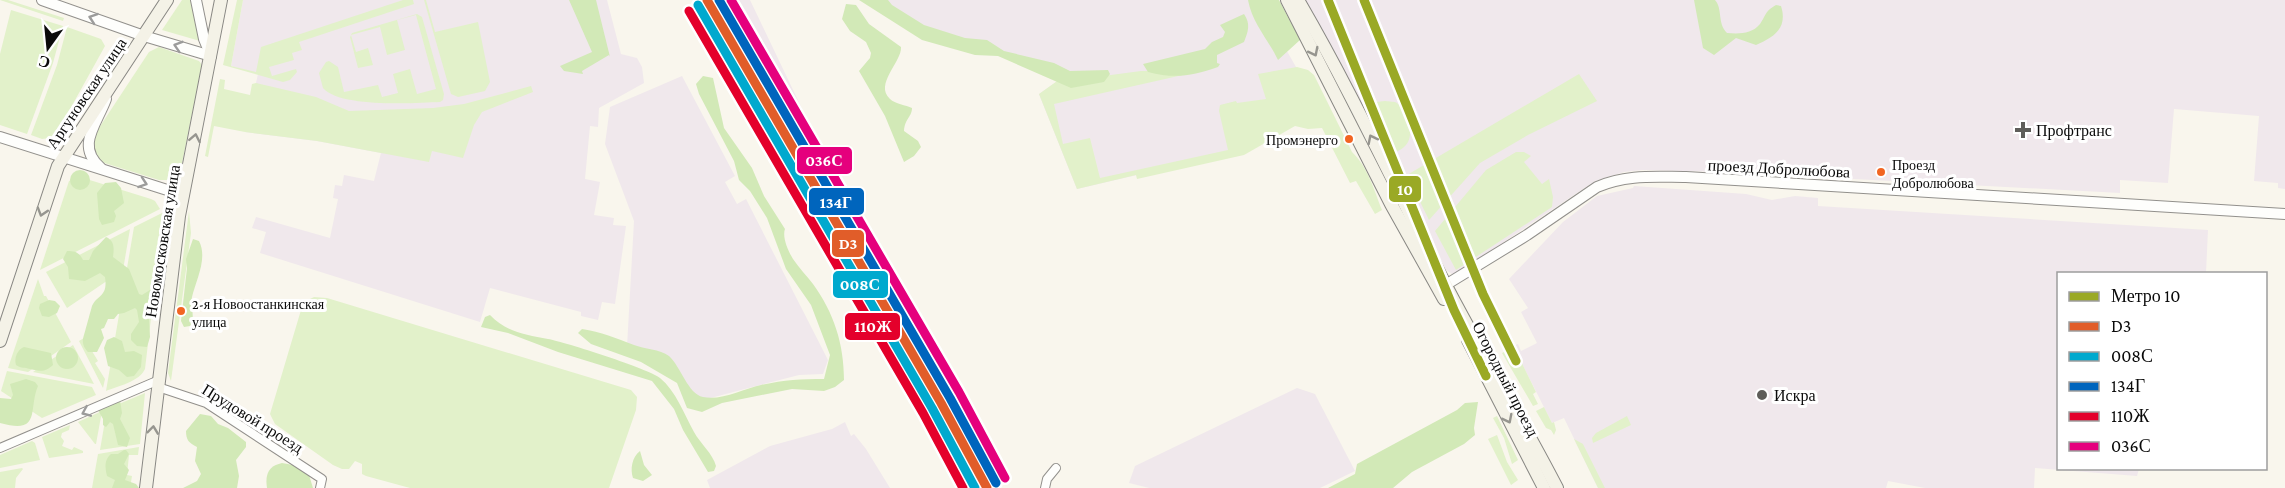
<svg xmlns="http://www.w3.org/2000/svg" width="2285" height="488" font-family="'Crimson Pro',serif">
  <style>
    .industrial { fill: #f0e8ec }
    .green { fill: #e2f1ca }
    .forest { fill: #d2e9b7 }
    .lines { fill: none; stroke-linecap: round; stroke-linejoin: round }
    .minor-casing { stroke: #92908c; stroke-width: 10 }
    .tertiary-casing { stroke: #92908c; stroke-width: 12 }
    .secondary-casing { stroke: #888783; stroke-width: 14 }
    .minor { stroke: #fefefc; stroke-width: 8 }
    .tertiary { stroke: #fefefc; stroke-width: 10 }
    .secondary { stroke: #f4f2e7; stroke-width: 12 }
    .rail-1-casing { stroke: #fff; stroke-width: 14 }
    .rail-2-casing { stroke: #fff; stroke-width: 14 }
    .rail-3-casing { stroke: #fff; stroke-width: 14 }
    .rail-4-casing { stroke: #fff; stroke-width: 14 }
    .rail-5-casing { stroke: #fff; stroke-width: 14 }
    .rail-1 { stroke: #e15d29; stroke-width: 9 }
    .rail-2 { stroke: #00a9ce; stroke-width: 9 }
    .rail-3 { stroke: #0065bd; stroke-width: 9 }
    .rail-4 { stroke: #e4002b; stroke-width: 9 }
    .rail-5 { stroke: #e5007d; stroke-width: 9 }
    .metro-1-casing { stroke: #fff; stroke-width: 14 }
    .metro-1 { stroke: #9aa925; stroke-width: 9 }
    .oneway { stroke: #9c9c9b }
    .oneway2 { stroke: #96958f }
    .poi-dot { fill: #5e5d59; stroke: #fff; stroke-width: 2 }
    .bus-dot { fill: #f26522; stroke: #fff; stroke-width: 2 }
    .labels { text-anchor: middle; stroke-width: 6; stroke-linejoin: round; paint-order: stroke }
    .bus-label { font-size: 14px; fill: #0a0a0a; stroke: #fff; text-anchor: start }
    .street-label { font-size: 16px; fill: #0a0a0a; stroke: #fff }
    .poi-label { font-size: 16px; fill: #0a0a0a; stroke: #fff; text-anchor: start }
    .line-badge { stroke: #fff; stroke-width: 2 }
    .badge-label { font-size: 16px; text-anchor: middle; font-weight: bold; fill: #fff }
  </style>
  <rect width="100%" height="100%" fill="#f9f6ed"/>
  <g class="industrial">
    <path d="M 243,0 L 607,0 L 621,54 L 637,58 L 642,67 L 644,83 L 599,108 L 598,127 L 590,126 L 585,179 L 600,182 L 594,215 L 614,218 L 613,225 L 626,226 L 615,304 L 602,302 L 598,320 L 581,316 L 581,312 L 490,288 L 480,322 L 260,253 L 266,232 L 252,228 L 256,217 L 330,238 L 338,199 L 333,198 L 335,185 L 342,186 L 344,175 L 374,181 L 381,153 L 317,141 L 245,132 L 258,74 L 231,66 Z"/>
    <path d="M 709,0 L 750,0 L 850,209 L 846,211 L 851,220 L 853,220 L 911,340 L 834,216 Z"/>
    <path d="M 861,0 L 1258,0 L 1317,104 L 1244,150 L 1077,189 L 1039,94 L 1066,75 L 1031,68 Z"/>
    <path d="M 1304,0 L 2285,0 L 2285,189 L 2278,188 L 2278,183 L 2254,181 L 2259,116 L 2174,109 L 2168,183 L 2120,180 L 2120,193 L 1723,172 L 1642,170 L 1624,172 L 1595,181 L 1459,272 L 1452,274 L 1446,270 Z"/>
    <path d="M 682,76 L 735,176 L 725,182 L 737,204 L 746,199 L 828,360 L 823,374 L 799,375 L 699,401 L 664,354 L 627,347 L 634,221 L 605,144 L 610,107 Z"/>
    <path d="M 1634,186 L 1746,194 L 1772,200 L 1795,196 L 1818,198 L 1818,206 L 2208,230 L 2206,273 L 2058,274 L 2058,468 L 2139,469 L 2137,476 L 2035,468 L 2034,488 L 1925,488 L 1888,481 L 1886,488 L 1598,488 L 1564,418 L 1552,423 L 1513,346 L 1518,344 L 1521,351 L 1537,343 L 1521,312 L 1528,308 L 1509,279 L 1563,222 L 1597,196 L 1633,188 Z"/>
    <path d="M 1297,388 L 1315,394 L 1355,471 L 1320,488 L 1149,488 L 1129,483 L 1135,466 Z"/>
    <path d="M 845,422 L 851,436 L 854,434 L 866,449 L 890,488 L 710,488 L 707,480 L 770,446 L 832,429 Z"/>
  </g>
  <g class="green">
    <path d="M 0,0 L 8,0 L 64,18 L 63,21 Z"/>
    <path d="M 182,0 L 193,0 L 200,41 L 162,30 Z"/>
    <path d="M 237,0 L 243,0 L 231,66 L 256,72 L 261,47 L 403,0 L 413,0 L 414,4 L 299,42 L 302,50 L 292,53 L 294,60 L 269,67 L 272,76 L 296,69 L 297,72 L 290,80 L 283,82 L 223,65 Z"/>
    <path d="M 424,0 L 426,0 L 435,32 L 478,22 L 490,82 L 485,91 L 458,97 L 451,94 Z"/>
    <path d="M 11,10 L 63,26 L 53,63 L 27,134 L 0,125 L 0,54 Z"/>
    <path d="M 417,14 L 422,17 L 444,94 L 443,100 L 440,102 C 415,103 340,108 323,88 L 319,73 L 326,62 L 329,61 L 338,67 L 344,92 L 378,85 L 382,97 L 398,93 L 393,74 L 410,69 L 417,94 L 436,89 L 416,15 L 397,20 L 405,50 L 387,55 L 380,27 L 351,35 L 356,52 L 368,48 L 373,65 L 358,68 L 350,37 L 352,33 Z"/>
    <path d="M 67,27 L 101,39 L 105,46 L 59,129 L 50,138 L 42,139 L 31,135 L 57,65 Z"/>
    <path d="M 159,47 L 199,61 L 202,65 L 181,168 L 176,177 L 169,180 L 159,180 L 98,161 L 91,140 L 149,52 Z"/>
    <path d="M 1297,67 L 1308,70 L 1314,75 L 1352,152 C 1368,167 1374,190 1382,210 L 1375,214 L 1356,181 L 1350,183 L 1322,128 L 1308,129 L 1295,126 L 1244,155 L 1235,157 L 1137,179 L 1136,175 L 1077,189 L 1039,94 L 1067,74 L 1096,77 L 1141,71 L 1205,70 L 1054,104 L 1063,144 L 1090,138 L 1100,178 L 1228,150 L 1219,111 L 1220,105 L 1236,101 L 1237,103 L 1266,99 L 1258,74 Z"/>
    <path d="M 1579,74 L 1597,101 L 1528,135 L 1480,163 L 1429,220 L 1407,175 Z"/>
    <path d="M 220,79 L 225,80 L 224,89 L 250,95 L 252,84 L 256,83 L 316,97 L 349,111 L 433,108 L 464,104 L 531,86 L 533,92 L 482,112 L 474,125 L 463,158 L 432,151 L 429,162 L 317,141 L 245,132 L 214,126 L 208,157 L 205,156 Z"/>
    <path d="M 1385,101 C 1386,101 1394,102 1395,102 C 1407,107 1414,132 1408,142 C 1405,148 1398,151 1392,154 L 1369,105 L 1376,102 Z"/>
    <path d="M 1516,152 L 1524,152 L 1531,156 L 1524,162 L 1542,184 L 1549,179 L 1553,197 L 1552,207 L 1456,270 L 1435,231 L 1486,170 Z"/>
    <path d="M 80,177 L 151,199 L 155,201 L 160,209 L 40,270 L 69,181 Z"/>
    <path d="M 189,211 L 191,233 L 171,381 L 168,373 Z"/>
    <path d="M 162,213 L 163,216 L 145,369 C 139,382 118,386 106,391 L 134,227 Z"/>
    <path d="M 130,229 L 123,270 L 67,308 L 46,272 Z"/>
    <path d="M 38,279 L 44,296 L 46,296 L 71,342 L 28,372 L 8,368 Z"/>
    <path d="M 314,297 L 327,298 L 631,390 L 637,397 L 636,410 L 609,488 L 410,488 L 366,476 L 362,474 L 362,464 L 355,461 L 349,469 L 342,469 L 333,465 L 275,424 L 270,414 L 301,310 L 306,301 Z"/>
    <path d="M 84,338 L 98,361 L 95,363 L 105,379 L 103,388 L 79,341 Z"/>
    <path d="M 73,345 L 94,384 L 33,372 Z"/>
    <path d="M 1514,347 L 1536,392 L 1533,394 L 1538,404 L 1533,406 L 1502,353 Z"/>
    <path d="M 7,371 L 92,387 L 96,395 L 42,418 L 1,391 Z"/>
    <path d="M 145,393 L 140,444 L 100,450 L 107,409 Z"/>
    <path d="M 1544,407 L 1552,423 L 1554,422 L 1556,430 L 1554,435 L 1551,430 L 1546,428 L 1536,411 Z"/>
    <path d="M 102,411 L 96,444 L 95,444 L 78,422 Z"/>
    <path d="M 1497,416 L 1518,460 L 1512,464 L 1504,438 L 1493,418 Z"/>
    <path d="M 1627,416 L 1631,425 L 1593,443 L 1592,438 L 1596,433 Z"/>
    <path d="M 70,425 L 69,430 L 62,433 L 61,437 L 64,441 L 62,446 L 72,450 L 74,447 L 83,451 L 83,453 L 49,458 L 42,437 Z"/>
    <path d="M 1497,435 L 1507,462 L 1518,480 L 1511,485 L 1488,439 Z"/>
    <path d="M 1574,439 L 1583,444 L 1605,488 L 1598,488 Z"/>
    <path d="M 32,441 L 35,443 L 40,460 L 0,468 L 0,455 Z"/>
    <path d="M 139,447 L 138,455 L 129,455 L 127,475 L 132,476 L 130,488 L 92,488 L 98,454 Z"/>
    <path d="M 22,468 L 23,469 L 16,478 L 15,488 L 0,488 L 0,472 Z"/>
  </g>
  <g class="forest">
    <path d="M 569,0 L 596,0 L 610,57 L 609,55 L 582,71 L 583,74 L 564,71 L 560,66 L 592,52 Z"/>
    <path d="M 859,0 L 888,0 L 892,5 L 924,25 L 965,38 L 987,40 L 1004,51 L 1054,63 L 1070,71 L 1108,70 L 1110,74 L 1104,82 L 1071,88 L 998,56 L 975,55 L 922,40 Z"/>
    <path d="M 1248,0 L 1279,0 L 1300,40 L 1278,60 C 1268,39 1252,23 1248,0 Z"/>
    <path d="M 1694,0 L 1715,0 C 1723,9 1717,23 1727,33 C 1739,34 1752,34 1760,24 C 1767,14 1764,12 1776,5 L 1781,6 C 1788,28 1774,37 1756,45 L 1736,38 L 1714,55 L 1703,48 Z"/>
    <path d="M 846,4 L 856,5 L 869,24 L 901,47 C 902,62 874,84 890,99 C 895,104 906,105 912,108 C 912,117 905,118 904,131 L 918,141 L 921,147 L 914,156 L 904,162 L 885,116 L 859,71 L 870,58 L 871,53 L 866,42 L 850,31 L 842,19 Z"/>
    <path d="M 1244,14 C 1251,24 1248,32 1244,42 L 1217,55 L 1217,63 L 1220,64 L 1218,67 C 1192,76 1175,79 1148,72 L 1143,64 L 1205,49 L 1212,42 L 1223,37 L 1225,32 L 1220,25 Z"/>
    <path d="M 703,76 L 713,78 L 724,128 L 752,168 L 764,196 L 785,229 C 782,237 788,251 793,259 C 799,268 807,276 813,284 C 834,313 844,344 844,380 L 835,387 L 824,391 L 792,389 L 722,403 L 702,412 L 687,408 L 677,383 L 641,362 L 591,344 L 578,333 L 582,329 C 601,332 616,338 634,345 C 644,349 660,349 669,356 C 681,367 688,394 703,397 C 721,401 743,389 761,385 C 784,380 801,379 824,379 L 830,355 L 811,305 L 786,269 L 767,218 L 750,191 L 739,180 L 734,161 L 699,94 L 696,84 Z"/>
    <circle cx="80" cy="180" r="10"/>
    <path d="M 116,182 L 121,188 L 124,203 L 114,211 L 116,216 L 114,222 L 102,225 L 99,219 L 97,193 L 105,183 Z"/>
    <path d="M 106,237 C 115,241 114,249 113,257 L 129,269 L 139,294 L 142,295 L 150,290 L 154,293 L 157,310 L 149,319 L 150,337 L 147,347 L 137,346 L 131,340 L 131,334 L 139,322 L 137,310 L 135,308 L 124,313 L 118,314 L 114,319 L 108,319 L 104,328 L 101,329 L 104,338 L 97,352 L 88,352 C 85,349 82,344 83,339 C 84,335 91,310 92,306 C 98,294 108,297 105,277 L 100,273 L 85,281 L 69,279 L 68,267 L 63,259 L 67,251 C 75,251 79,252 83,260 L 89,260 L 93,251 Z"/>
    <path d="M 193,239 L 199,241 C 208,258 196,280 192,297 C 190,307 196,317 190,326 L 184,327 L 181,321 L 187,268 L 186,259 Z"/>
    <path d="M 49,300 L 55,301 L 60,306 L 57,313 L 49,317 L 42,316 L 39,308 L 40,304 Z"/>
    <path d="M 490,315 C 506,332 526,335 548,339 C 565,342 649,369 660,378 C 676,391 684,414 694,432 C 700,443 713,454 716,466 L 714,471 L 708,472 L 683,430 L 674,409 L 652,381 L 558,352 L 508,333 L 481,327 L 485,317 Z"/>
    <path d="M 114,337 L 122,341 L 125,352 L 134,351 L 142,355 L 141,367 L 134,376 L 127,377 L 119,370 L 108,366 L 104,348 L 107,340 Z"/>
    <circle cx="67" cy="358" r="11"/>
    <path d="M 24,347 L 51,353 L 53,365 C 44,373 41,371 30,369 C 24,367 22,369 16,365 C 14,358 17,350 24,347 Z"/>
    <path d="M 26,379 L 35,382 L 38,386 C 28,409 42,435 0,423 L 0,398 L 11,399 L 13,395 L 10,384 Z"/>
    <path d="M 120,400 L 122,413 L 120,419 L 130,438 L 127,447 L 118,445 L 113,424 L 110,422 L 106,427 L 103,425 L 103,419 L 98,410 Z"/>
    <path d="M 1478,402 L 1474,428 L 1475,435 L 1464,444 L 1412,472 L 1393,488 L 1328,488 L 1355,474 L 1357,464 L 1457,410 L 1465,403 Z"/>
    <path d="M 200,414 L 211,416 L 218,424 L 228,428 L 246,442 L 246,447 L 236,460 L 239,476 L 237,488 L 183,488 L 197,481 L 201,474 L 195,461 L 197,447 C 189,443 186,440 186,431 Z"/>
    <path d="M 124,450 L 126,450 L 129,454 L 124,464 L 129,470 L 125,480 L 136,484 L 139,488 L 112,488 L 115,480 L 107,476 C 105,467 104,460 111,454 L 118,454 Z"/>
    <path d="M 640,451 L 644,465 L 652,475 L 643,481 L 633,478 C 630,469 632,457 640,451 Z"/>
    <path d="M 282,463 L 293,465 L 309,475 L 313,488 L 267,488 C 265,475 268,466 282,463 Z"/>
  </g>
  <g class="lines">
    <defs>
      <g id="minor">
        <path d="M 158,387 L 206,403 L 322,479 L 320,488"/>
        <path d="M 0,448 L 159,380"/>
        <path d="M 1045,488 L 1047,479 L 1056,468"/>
      </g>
      <g id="tertiary">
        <path d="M 42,0 L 144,36 L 211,56"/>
        <path d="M 196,0 L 204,39 L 211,56"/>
        <path d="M 0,137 L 183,195"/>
        <path d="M 101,168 C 75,146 97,124 106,99"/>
        <path d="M 1439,289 L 1527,235 L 1597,187 C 1626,174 1656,177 1686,177 L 2285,214"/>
      </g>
      <g id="secondary">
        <path d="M 1287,0 L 1391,204 L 1444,299"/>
        <path d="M 1298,0 C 1351,91 1395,186 1443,280 C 1479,350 1521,418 1557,488"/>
        <path d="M 1468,340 L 1544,488"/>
        <path d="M 0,341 L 58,166 L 167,0"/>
        <path d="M 146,488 L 179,216 L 221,0"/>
      </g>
    </defs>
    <use href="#minor" class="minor-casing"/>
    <use href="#tertiary" class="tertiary-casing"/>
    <use href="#secondary" class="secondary-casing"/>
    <use href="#minor" class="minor"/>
    <use href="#tertiary" class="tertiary"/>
    <use href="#secondary" class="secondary"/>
    <defs>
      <path id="rail-1" d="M 707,0 L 941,403 L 987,488"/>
      <path id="rail-2" d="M 698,5 L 932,408 L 975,488"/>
      <path id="rail-3" d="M 719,0 L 950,398 L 996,483"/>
      <path id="rail-4" d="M 689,11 L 923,413 L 963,488"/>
      <path id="rail-5" d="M 731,0 L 959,392 L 1005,478"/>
    </defs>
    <use href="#rail-1" class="rail-1-casing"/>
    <use href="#rail-2" class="rail-2-casing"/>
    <use href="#rail-3" class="rail-3-casing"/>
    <use href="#rail-4" class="rail-4-casing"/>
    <use href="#rail-5" class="rail-5-casing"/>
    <use href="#rail-1" class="rail-1"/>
    <use href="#rail-2" class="rail-2"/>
    <use href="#rail-3" class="rail-3"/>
    <use href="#rail-4" class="rail-4"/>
    <use href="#rail-5" class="rail-5"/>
    <defs>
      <g id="metro-1">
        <path d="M 1328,0 L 1454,310 L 1486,376"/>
        <path d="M 1364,0 L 1483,294 L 1516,361"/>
      </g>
    </defs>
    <use href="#metro-1" class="metro-1-casing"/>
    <use href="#metro-1" class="metro-1"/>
  </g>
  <defs><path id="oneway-chevron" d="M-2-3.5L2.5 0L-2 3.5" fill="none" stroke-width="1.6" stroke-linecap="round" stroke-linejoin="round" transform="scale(1.5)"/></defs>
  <g class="oneway">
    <use href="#oneway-chevron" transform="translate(93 18) rotate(-161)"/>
    <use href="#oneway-chevron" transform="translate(178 46) rotate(-163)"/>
    <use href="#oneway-chevron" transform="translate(143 183) rotate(19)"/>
    <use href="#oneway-chevron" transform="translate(86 412) rotate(157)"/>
  </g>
  <g class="oneway2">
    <use href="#oneway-chevron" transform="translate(1314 52) rotate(63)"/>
    <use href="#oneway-chevron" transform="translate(195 138) rotate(-79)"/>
    <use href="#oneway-chevron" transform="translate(1372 139) rotate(-117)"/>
    <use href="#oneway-chevron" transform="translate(42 212) rotate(107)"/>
    <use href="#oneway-chevron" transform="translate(1508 419) rotate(63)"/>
    <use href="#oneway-chevron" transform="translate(153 430) rotate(-83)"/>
  </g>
  <g class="poi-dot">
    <path d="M2020 121h6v6h6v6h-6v6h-6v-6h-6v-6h6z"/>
    <circle cx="1762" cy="395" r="6"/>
  </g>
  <g class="bus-dot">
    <circle cx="1349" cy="139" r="5"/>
    <circle cx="1881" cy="172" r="5"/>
    <circle cx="181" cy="311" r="5"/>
  </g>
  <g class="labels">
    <g class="bus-label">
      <text x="1338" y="145" text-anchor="end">Промэнерго</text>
      <text x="1892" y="170">Проезд<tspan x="1892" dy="18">Добролюбова</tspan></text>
      <text x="192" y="309">2-я Новоостанкинская<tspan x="192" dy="18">улица</tspan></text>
    </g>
    <g class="street-label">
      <text transform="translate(86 93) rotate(-56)" y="6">Аргуновская улица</text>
      <text transform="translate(1779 168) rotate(3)" y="6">проезд Добролюбова</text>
      <text transform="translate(162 241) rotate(-81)" y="6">Новомосковская улица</text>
      <text transform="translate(1506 379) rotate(63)" y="6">Огородный проезд</text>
      <text transform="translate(253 418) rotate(32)" y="6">Прудовой проезд</text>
    </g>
    <g class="poi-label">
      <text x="2036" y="136">Профтранс</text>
      <text x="1774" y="401">Искра</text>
    </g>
  </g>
  <g class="line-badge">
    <rect x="796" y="146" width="57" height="29" rx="6" fill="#e5007d"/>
    <rect x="1388" y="175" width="34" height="28" rx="6" fill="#9aa925"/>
    <rect x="808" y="187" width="57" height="29" rx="6" fill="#0065bd"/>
    <rect x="831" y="229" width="34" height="29" rx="6" fill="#e15d29"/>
    <rect x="832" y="270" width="57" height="29" rx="6" fill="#00a9ce"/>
    <rect x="844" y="312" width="57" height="29" rx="6" fill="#e4002b"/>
  </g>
  <g class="badge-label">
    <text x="824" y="166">036С</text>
    <text x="1405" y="195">10</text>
    <text x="836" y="208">134Г</text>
    <text x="848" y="249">D3</text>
    <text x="860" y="290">008С</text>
    <text x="873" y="332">110Ж</text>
  </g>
  <rect x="2057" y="272" width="210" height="198" fill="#ffffff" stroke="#9d9d9d" stroke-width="1.5"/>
  <rect x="2069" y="292" width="30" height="9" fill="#9aa925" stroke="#9d9d9d" stroke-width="1.5"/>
  <text x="2111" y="302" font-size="18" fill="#0a0a0a">Метро 10</text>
  <rect x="2069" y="322" width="30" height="9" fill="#e15d29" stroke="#9d9d9d" stroke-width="1.5"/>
  <text x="2111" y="332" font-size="18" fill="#0a0a0a">D3</text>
  <rect x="2069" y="352" width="30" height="9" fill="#00a9ce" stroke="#9d9d9d" stroke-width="1.5"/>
  <text x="2111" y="362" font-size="18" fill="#0a0a0a">008С</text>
  <rect x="2069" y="382" width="30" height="9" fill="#0065bd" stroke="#9d9d9d" stroke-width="1.5"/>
  <text x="2111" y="392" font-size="18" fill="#0a0a0a">134Г</text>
  <rect x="2069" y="412" width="30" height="9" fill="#e4002b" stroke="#9d9d9d" stroke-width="1.5"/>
  <text x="2111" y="422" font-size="18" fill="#0a0a0a">110Ж</text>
  <rect x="2069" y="442" width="30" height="9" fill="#e5007d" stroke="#9d9d9d" stroke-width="1.5"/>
  <text x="2111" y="452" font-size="18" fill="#0a0a0a">036С</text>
  <g transform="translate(48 48) rotate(195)" stroke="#ffffff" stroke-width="4.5" paint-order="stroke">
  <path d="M0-4.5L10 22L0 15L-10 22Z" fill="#0a0a0a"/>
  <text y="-9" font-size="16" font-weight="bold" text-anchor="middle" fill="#0a0a0a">С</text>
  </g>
</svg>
